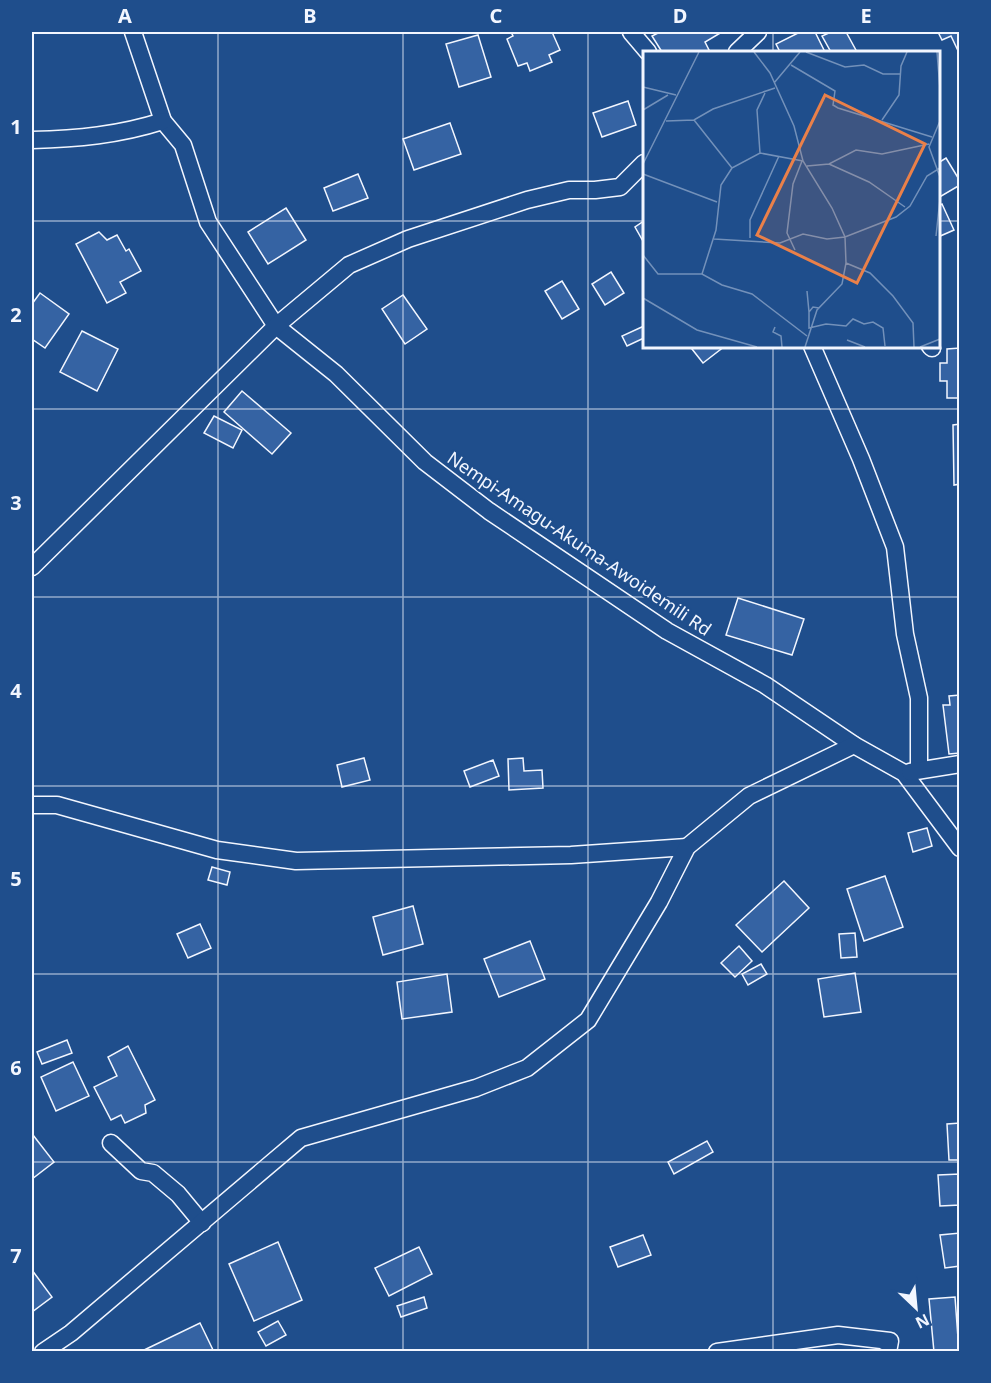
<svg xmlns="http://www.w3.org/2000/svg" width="991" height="1383" font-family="'Noto Sans',sans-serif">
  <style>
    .building { fill: #3563a3; stroke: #f2f6ff; stroke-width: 1.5 }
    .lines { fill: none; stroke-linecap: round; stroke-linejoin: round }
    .street-casing { stroke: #f2f6ff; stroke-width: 19 }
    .street { stroke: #1f4e8c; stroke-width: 16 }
    .grid { fill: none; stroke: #f2f6ff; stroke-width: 1.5; stroke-opacity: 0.55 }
    .labels { text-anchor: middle; stroke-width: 4.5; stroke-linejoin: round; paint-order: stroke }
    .street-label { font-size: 18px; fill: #f2f6ff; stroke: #1f4e8c }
    .inset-road { fill: none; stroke: #7391ba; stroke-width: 1.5 }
    .view { fill: #ea8049; fill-opacity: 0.15; stroke: #ea8049; stroke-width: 3 }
    .inset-edge { fill: none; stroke: #f2f6ff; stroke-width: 3 }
    .neatline { fill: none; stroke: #f2f6ff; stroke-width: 2 }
    .grid-label { font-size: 20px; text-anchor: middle; font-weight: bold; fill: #f2f6ff }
  </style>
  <rect width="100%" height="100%" fill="#1f4e8c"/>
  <g class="building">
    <path d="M 511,32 L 552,32 L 560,50 L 549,55 L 552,62 L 530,71 L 527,63 L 518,66 L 507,39 L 513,36 Z"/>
    <path d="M 660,32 L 722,32 L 705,42 L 709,50 L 705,52 L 662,52 L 652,36 Z"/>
    <path d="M 800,32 L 815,32 L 825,52 L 780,52 L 776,44 Z"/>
    <path d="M 831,32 L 846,32 L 857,52 L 831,52 L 822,36 Z"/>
    <path d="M 938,32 L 960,32 L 960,55 L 951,36 L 942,40 Z"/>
    <path d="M 478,35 L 491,77 L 459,87 L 446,44 Z"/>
    <path d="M 628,101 L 636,125 L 602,137 L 593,113 Z"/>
    <path d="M 450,123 L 461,154 L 414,170 L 403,139 Z"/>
    <path d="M 946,158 L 960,181 L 960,185 L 938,198 L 938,163 Z"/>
    <path d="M 358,174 L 368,198 L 333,211 L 324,188 Z"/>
    <path d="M 942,204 L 954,230 L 938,237 L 938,206 Z"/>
    <path d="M 286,208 L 306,240 L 268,264 L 248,232 Z"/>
    <path d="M 644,221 L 644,243 L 635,227 Z"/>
    <path d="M 99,232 L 107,240 L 117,235 L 126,251 L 129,249 L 141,271 L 120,282 L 126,293 L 107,303 L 76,244 Z"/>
    <path d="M 611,272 L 624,293 L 605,305 L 592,284 Z"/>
    <path d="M 562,281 L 579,309 L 562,319 L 545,291 Z"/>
    <path d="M 40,293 L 69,314 L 45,348 L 32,339 L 32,304 Z"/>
    <path d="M 403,295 L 427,329 L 405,344 L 382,309 Z"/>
    <path d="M 644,326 L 644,338 L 627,346 L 622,336 Z"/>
    <path d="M 82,331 L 118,349 L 97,391 L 60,372 Z"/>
    <path d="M 695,346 L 725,346 L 703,363 L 692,349 Z"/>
    <path d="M 960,348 L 960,398 L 947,398 L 947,381 L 940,381 L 940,363 L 947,363 L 947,349 Z"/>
    <path d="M 242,391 L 291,433 L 272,454 L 224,412 Z"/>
    <path d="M 214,416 L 242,430 L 233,448 L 204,433 Z"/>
    <path d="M 960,424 L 960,484 L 954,485 L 953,425 Z"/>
    <path d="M 738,598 L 804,619 L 792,655 L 726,635 Z"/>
    <path d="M 960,695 L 960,753 L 949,754 L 943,705 L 950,705 L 949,696 Z"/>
    <path d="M 364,758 L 370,780 L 342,787 L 337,765 Z"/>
    <path d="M 523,758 L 524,771 L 542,770 L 543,788 L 509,790 L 508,759 Z"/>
    <path d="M 493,760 L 499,776 L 470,787 L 464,771 Z"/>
    <path d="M 927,828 L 932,846 L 913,852 L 908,833 Z"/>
    <path d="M 212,867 L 230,872 L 227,885 L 208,880 Z"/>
    <path d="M 885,876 L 903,927 L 864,941 L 847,889 Z"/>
    <path d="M 784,881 L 809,908 L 762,952 L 736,925 Z"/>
    <path d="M 413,906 L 423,944 L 383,955 L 373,917 Z"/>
    <path d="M 200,924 L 211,948 L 188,958 L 177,934 Z"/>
    <path d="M 855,933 L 857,957 L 841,958 L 839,934 Z"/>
    <path d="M 530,941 L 545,979 L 499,997 L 484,959 Z"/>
    <path d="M 739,946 L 752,961 L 735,977 L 721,963 Z"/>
    <path d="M 761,964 L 767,974 L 748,985 L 742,974 Z"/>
    <path d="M 855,973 L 861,1012 L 824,1017 L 818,979 Z"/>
    <path d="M 447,974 L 452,1012 L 402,1019 L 397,982 Z"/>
    <path d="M 67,1040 L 72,1053 L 42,1064 L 37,1052 Z"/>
    <path d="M 128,1046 L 155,1100 L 145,1105 L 146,1113 L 125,1123 L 121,1115 L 111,1120 L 94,1087 L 117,1076 L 108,1057 Z"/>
    <path d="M 73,1062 L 89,1096 L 56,1111 L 41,1077 Z"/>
    <path d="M 960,1123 L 960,1160 L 949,1160 L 947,1124 Z"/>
    <path d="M 33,1135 L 54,1162 L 32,1179 L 32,1136 Z"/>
    <path d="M 707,1141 L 713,1152 L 674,1174 L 668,1162 Z"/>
    <path d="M 960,1174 L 960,1205 L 940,1206 L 938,1175 Z"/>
    <path d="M 960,1233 L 960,1266 L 945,1268 L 940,1235 Z"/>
    <path d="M 643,1235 L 651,1255 L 618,1267 L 610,1247 Z"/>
    <path d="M 278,1242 L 302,1300 L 254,1321 L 229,1264 Z"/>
    <path d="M 419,1247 L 432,1274 L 389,1296 L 375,1268 Z"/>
    <path d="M 32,1270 L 52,1297 L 32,1312 Z"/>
    <path d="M 424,1297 L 427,1308 L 401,1317 L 397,1306 Z"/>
    <path d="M 955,1297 L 959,1352 L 934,1352 L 929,1299 Z"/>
    <path d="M 278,1321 L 286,1335 L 266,1346 L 258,1332 Z"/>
    <path d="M 200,1323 L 214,1352 L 140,1352 Z"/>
  </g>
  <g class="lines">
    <defs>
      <g id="street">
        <path d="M 133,32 L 163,121 L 183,145 L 208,222 L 276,326 L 336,374 L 425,462 L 489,511 L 667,631 L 765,685 L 854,745 L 904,773 L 960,848"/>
        <path d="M 631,32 L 648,52"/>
        <path d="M 737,52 L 758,32"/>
        <path d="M 32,140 C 77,139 119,135 163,121"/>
        <path d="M 812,346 L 861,459 L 895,547 L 905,634 L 919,698 L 919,770"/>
        <path d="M 930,346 L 932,348"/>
        <path d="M 32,567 L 276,326 L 349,265 L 408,239 L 527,200 L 569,190 L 595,190 L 620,187 L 644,163"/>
        <path d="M 910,772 L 960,764"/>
        <path d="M 32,805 L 57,805 L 217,850 L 296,861 L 571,855 L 687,847"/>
        <path d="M 111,1143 L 141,1171 L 153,1173 L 178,1194 L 202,1223"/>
        <path d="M 43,1352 L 71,1333 L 301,1138 L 476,1088 L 527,1068 L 588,1020 L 659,902 L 687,847 L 749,796 L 854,745"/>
        <path d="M 717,1352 L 838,1335 L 890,1341 L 888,1352"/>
      </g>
    </defs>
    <use href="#street" class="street-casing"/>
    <use href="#street" class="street"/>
  </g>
  <path class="grid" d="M 218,32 L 218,1352M 403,32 L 403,1352M 588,32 L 588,1352M 773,32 L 773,52M 32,221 L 644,221M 938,221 L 960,221M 773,346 L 773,1352M 32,409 L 960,409M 32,597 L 960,597M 32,786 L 960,786M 32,974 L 960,974M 32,1162 L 960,1162"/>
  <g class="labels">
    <g class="street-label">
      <text transform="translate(579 544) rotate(34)" y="6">Nempi-Amagu-Akuma-Awoidemili Rd</text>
    </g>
  </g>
  <g transform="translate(643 51)">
    <rect width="297" height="297" fill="#1f4e8c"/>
    <path class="inset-road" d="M 111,1 L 127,22 L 151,75 L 160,110 L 189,157 L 202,186 L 203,212 L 199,233 L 174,259 L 162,296M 163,1 L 202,16 L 221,14 L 240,23 L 257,23M 294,1 L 297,38M 148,14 L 192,40 L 190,54 L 195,57 L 289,86M 131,32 L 157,1M 0,36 L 33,44M 0,59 L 25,44M 51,69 L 89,117 L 117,102 L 160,110M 239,69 L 256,44 L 258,15 L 264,1M 23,70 L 51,69 L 70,58 L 132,37M 297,70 L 286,96 L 297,126M 117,102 L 114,59 L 122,42M 0,113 L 56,1M 186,113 L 226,131 L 262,156M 164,115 L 186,113 L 213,99 L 239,103 L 286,93M 0,123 L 74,151M 293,185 L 297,148M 107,187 L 107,169 L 136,105M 71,188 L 137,192 L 160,183 L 184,188 L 202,186 L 253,166 L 267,155 L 284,125 L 297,117M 152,199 L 144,182 L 150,133 L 159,110M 0,204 L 15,223 L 59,223 L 79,234 L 109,243 L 164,285M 203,212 L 227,222 L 250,245 L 270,272 L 271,296M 59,223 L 73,179 L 78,134 L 89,117M 164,240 L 166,261M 0,247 L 54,279 L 114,296M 176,257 L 170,256 L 166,261 L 166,277 L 183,273 L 203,275 L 210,268 L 221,273 L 230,271 L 240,277 L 242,295M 132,276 L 130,281 L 138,285 L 139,296M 204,289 L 222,296M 277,296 L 297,288"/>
    <path class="view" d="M 182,44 L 282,93 L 214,232 L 114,184 Z"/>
    <rect width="297" height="297" class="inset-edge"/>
  </g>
  <rect width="991" height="1383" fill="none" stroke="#1f4e8c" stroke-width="66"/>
  <g transform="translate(916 1308) rotate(154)" stroke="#1f4e8c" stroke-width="4.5" paint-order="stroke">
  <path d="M0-4.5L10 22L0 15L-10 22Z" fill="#f2f6ff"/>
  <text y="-9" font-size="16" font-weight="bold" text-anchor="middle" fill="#f2f6ff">N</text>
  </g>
  <rect x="33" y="33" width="925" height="1317" class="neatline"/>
  <g class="grid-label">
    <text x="125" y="23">A</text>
    <text x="310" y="23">B</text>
    <text x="496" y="23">C</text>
    <text x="680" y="23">D</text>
    <text x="866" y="23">E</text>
    <text x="16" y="134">1</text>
    <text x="16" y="322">2</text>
    <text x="16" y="510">3</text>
    <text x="16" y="698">4</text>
    <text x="16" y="886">5</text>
    <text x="16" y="1075">6</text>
    <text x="16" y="1263">7</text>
  </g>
</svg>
